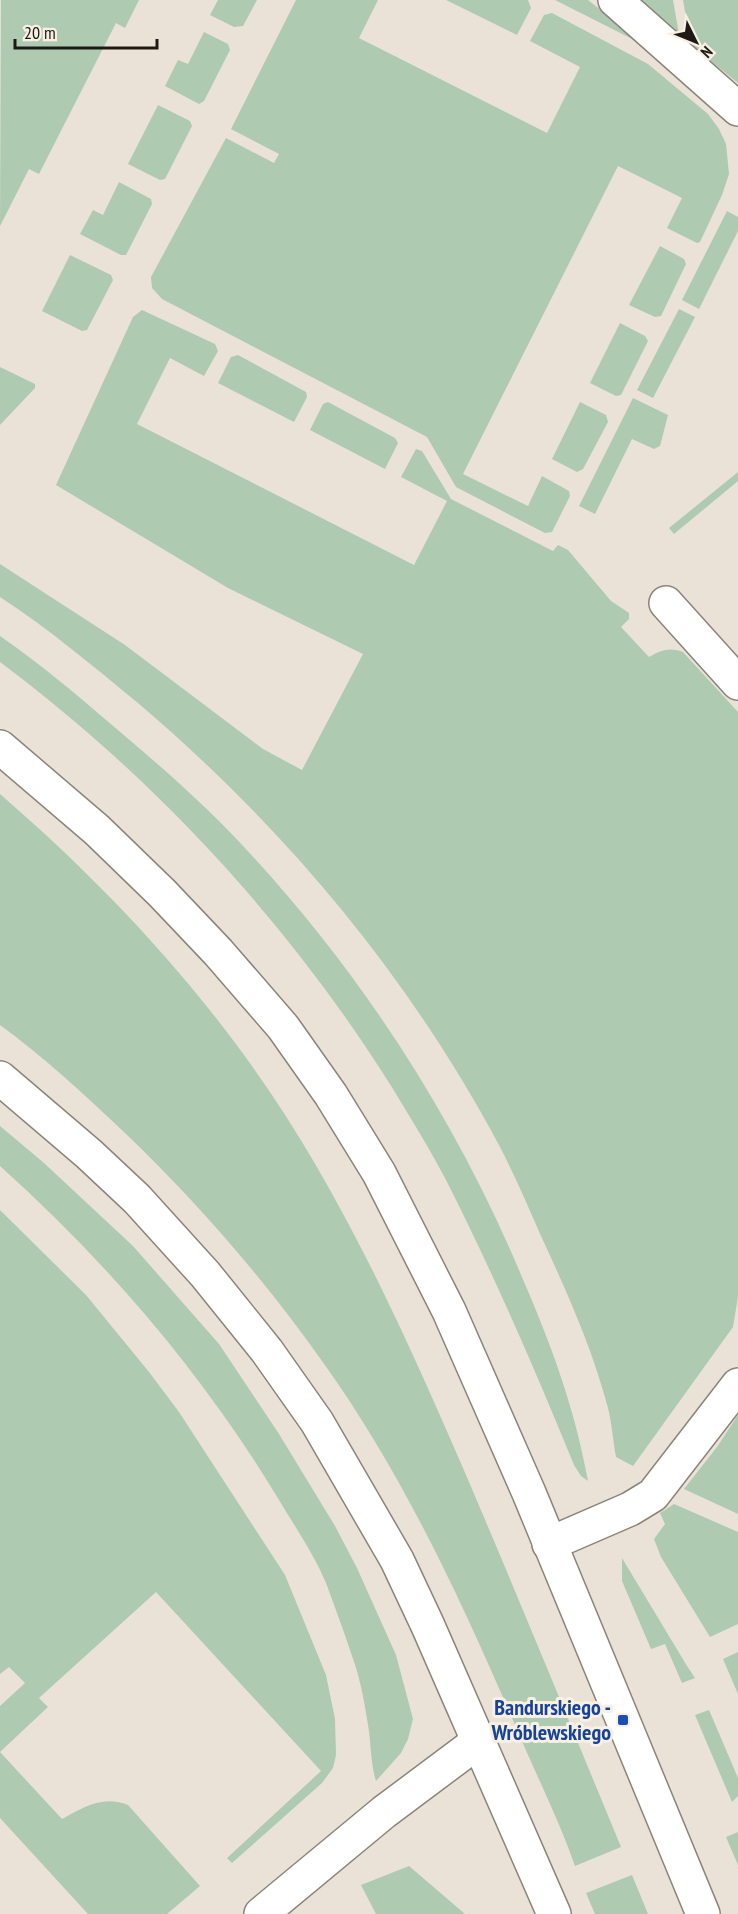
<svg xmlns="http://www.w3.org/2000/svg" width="738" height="1914" font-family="'PT Sans Narrow',sans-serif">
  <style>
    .green { fill: #aecab1 }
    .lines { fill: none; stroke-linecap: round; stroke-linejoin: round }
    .minor-casing { stroke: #8c8479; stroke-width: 36 }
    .major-casing { stroke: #8c8479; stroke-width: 36 }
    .minor { stroke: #fff; stroke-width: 33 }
    .major { stroke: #fff; stroke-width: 33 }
    .transit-dot { fill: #1a4fb4; stroke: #f9f0e4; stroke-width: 2 }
    .labels { text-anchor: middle; stroke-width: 6; stroke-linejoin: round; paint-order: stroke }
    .transit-label { font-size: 22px; font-weight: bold; fill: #164399; stroke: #f9f0e4; text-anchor: end }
  </style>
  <rect width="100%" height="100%" fill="#ebe2d7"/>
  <g class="green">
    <path d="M 1,0 L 139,0 L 125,28 L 116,23 L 39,174 L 29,169 L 0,226 Z"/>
    <path d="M 218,0 L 257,0 L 243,26 L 234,27 L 210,15 Z"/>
    <path d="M 296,0 L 378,0 L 359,38 L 547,133 L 580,67 L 530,41 L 544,15 L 552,13 L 648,64 L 708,114 L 719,129 L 726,144 L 729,174 L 722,195 L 700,242 L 697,243 L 667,228 L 682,198 L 618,166 L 463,474 L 528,506 L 542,476 L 569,491 L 570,496 L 552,532 L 545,533 L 456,487 L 427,437 L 162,299 L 152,288 L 151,277 L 226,138 L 274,163 L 279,154 L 231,129 Z"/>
    <path d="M 446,0 L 528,0 L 531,8 L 517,35 Z"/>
    <path d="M 555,0 L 588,0 L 648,47 Z"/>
    <path d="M 637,0 L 673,0 L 679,34 Z"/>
    <path d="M 683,0 L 738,0 L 738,83 L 691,45 Z"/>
    <path d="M 204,32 L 228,44 L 230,50 L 204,101 L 199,104 L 165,86 L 178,60 L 188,64 Z"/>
    <path d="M 158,105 L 190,121 L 192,126 L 165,179 L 160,180 L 128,164 Z"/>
    <path d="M 119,182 L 151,199 L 152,204 L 126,255 L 121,255 L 80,234 L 93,210 L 103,215 Z"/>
    <path d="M 727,211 L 738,217 L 738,231 L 699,309 L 682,300 Z"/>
    <path d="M 660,246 L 684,259 L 686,264 L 661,316 L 655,317 L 629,305 Z"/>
    <path d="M 70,255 L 111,275 L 113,280 L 87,330 L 82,331 L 42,311 Z"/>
    <path d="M 679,309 L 695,317 L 653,398 L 637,390 Z"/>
    <path d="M 142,310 L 215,344 L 218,351 L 204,376 L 170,358 L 137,424 L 414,565 L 447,501 L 401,477 L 416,449 L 422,451 L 451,499 L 553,551 L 558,545 L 568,550 L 611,601 L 629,613 L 629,619 L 621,627 L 649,657 C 662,650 668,647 683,652 L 738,712 L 738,1297 L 733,1327 L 633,1466 L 616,1457 C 613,1441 612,1424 608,1408 C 592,1348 567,1292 541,1236 C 528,1206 515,1176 500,1147 C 409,976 285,828 138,703 C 93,666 49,629 0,597 L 0,564 L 125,645 L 263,749 L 302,770 L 363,654 L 228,588 L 56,485 L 133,317 Z"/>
    <path d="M 620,323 L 645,336 L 648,341 L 621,395 L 616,396 L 590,383 Z"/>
    <path d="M 238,355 L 306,392 L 307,397 L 294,422 L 218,383 L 231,357 Z"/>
    <path d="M 0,367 L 35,384 L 35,388 L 0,425 Z"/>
    <path d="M 633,398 L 668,415 L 660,446 L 654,449 L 632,439 L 595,514 L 579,506 Z"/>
    <path d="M 328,402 L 395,438 L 398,443 L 385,469 L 310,430 L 323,404 Z"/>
    <path d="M 580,402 L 606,415 L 608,422 L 583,469 L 577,472 L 552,459 Z"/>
    <path d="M 738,472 L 738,481 L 674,534 L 669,528 Z"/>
    <path d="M 0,636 C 39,663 76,694 112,725 C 150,757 187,789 222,824 C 348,953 449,1105 519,1270 C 550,1342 574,1404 588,1481 L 581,1476 L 574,1465 C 535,1369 493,1273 446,1180 C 430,1149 411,1119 393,1089 C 290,924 155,778 0,662 Z"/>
    <path d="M 0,794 C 104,884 198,984 274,1098 C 351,1214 408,1341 463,1468 C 517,1594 569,1721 621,1847 L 575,1866 C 559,1820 537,1777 518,1732 C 463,1604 404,1475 322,1361 C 264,1279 198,1203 126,1134 C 86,1096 44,1057 0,1025 Z"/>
    <path d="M 0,1126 L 44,1163 L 133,1246 L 219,1344 L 279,1434 L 335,1526 L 357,1568 L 396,1655 L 413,1719 L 408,1739 L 401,1753 L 376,1781 C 371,1765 371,1748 369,1731 C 365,1706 361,1680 352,1656 C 344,1632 335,1607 326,1583 C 314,1554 295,1527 279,1500 C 204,1375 108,1263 0,1166 Z"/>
    <path d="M 0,1210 L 86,1295 L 149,1372 L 179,1412 L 285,1575 L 326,1675 L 335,1719 L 336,1755 L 333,1768 L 322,1783 L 232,1863 L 227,1858 L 321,1771 L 156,1592 L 39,1698 L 48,1707 L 0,1752 L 62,1819 C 84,1807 103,1795 128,1805 L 200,1886 L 167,1914 L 88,1914 L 0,1818 L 0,1706 L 25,1683 L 9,1667 L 0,1674 Z"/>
    <path d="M 738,1415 L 738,1514 L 684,1489 L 717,1447 Z"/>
    <path d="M 674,1504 L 738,1532 L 738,1624 L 710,1637 L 661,1557 L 654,1539 L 665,1524 L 660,1513 Z"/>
    <path d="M 622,1558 L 687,1666 L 695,1678 L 682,1683 L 665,1644 L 651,1649 L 622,1581 Z"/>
    <path d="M 738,1652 L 738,1694 L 723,1659 Z"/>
    <path d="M 709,1710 L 738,1778 L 738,1796 L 732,1802 L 695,1715 Z"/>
    <path d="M 738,1832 L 738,1865 L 726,1837 Z"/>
    <path d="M 409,1866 L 465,1914 L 376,1914 L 361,1885 Z"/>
    <path d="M 632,1875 L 648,1914 L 595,1914 L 586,1893 Z"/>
  </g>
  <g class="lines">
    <defs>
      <g id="minor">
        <path d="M 615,0 L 738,109"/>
        <path d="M 666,603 L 738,683"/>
        <path d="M 549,1544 L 630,1509 L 653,1495 L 738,1385"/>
        <path d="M 261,1914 L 384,1812 L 479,1741"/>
      </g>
      <g id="major">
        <path d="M 0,747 L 97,830 L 162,893 L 218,952 L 283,1027 L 331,1095 L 379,1173 L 449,1311 L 529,1493 L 703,1914"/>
        <path d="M 0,1078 L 89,1154 L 137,1199 L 205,1274 L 267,1351 L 317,1422 L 397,1560 L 428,1626 L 554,1914"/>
      </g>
    </defs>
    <use href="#minor" class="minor-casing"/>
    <use href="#major" class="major-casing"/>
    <use href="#minor" class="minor"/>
    <use href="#major" class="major"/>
  </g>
  <rect class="transit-dot" x="617" y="1714" width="12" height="12" rx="3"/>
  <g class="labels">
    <g class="transit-label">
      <text x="611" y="1715">Bandurskiego -<tspan x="611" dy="25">Wróblewskiego</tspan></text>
    </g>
  </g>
  <g transform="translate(696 42) rotate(133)" stroke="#f9f0e4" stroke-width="4.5" paint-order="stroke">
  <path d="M0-4.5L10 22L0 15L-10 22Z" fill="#1d1a16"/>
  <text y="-9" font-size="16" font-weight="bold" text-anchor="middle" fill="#1d1a16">N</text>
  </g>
  <path d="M15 39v9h142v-9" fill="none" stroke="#1d1a16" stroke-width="3"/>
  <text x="24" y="39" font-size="18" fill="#1d1a16" stroke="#f9f0e4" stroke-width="4.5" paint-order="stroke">20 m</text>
</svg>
